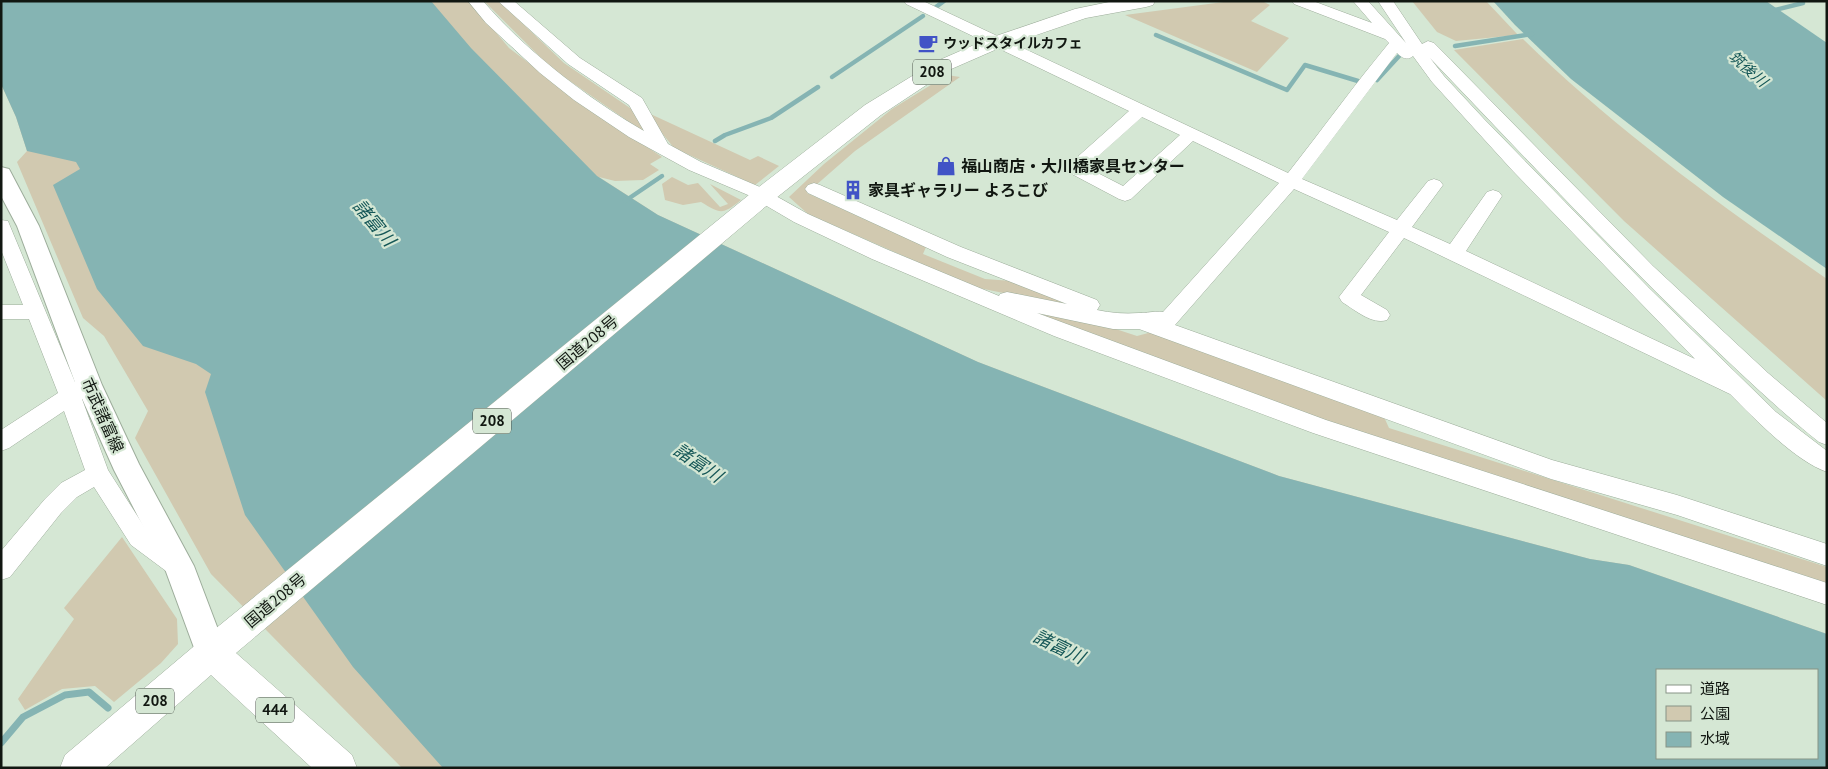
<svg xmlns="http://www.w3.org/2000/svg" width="1828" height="769" font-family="'PT Sans','Noto Sans JP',sans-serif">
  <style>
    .green { fill: #d1c9b0 }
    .water { fill: #85b4b3; fill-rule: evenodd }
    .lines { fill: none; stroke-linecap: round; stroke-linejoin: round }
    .stream-far1 { stroke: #85b4b3; stroke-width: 4.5 }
    .stream { stroke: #85b4b3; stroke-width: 7 }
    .minor-casing { stroke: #9dad9b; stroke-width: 1 }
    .major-casing { stroke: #9dad9b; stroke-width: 2 }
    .highway-casing { stroke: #9dad9b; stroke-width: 1 }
    .minor { fill: #fff; fill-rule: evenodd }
    .major { fill: #fff; fill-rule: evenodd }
    .highway { fill: #fff; fill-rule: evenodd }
    .labels { text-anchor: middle; stroke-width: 4.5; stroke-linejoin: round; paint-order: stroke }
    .far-poi-label { font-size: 14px; font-weight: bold; fill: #111711; stroke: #d5e7d4; text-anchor: start }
    .far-water-label { font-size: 15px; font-style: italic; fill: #155757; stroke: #d5e7d4 }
    .shield { fill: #d5e7d4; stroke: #4c554c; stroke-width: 1 }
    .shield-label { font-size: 15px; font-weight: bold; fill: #111711 }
    .poi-label { font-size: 16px; font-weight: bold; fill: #111711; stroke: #d5e7d4; text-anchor: start }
    .street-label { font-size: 16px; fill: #111711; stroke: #d5e7d4 }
    .water-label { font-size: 18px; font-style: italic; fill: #155757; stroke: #d5e7d4 }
  </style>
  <rect width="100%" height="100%" fill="#d5e7d4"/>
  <g class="green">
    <path d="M 402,1 L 470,1 L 509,48 L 582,103 L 662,157 L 650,164 L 659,170 L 643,180 L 615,181 L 599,177 L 658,215 L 978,362 L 1279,476 L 1590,559 L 1629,565 L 1827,634 L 1269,483 L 968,371 L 625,212 Z"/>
    <path d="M 484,1 L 499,1 L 564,63 L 633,110 L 645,133 L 551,68 Z"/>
    <path d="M 1231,1 L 1262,1 L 1270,5 L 1251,21 L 1289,38 L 1257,72 L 1125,15 Z"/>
    <path d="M 1412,1 L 1486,1 L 1518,35 L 1456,41 L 1437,32 Z"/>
    <path d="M 1523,39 C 1615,129 1721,206 1827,279 L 1827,401 L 1624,221 L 1454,50 Z"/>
    <path d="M 1,52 L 89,161 L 233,371 L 466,768 L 402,768 L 211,574 L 135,438 L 148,411 L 104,336 L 83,318 L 17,162 L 27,151 L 16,117 L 1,84 Z"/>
    <path d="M 947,75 L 960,77 L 855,151 L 807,193 L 926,247 L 923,254 L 985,279 L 1012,281 L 1097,312 L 974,287 L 808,214 L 789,197 L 824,164 L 892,109 Z"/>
    <path d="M 644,111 L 750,160 L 758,156 L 779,166 L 755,185 L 674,148 Z"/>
    <path d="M 672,177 L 688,185 L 698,183 L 720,207 L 728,204 L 710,184 L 741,200 C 722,215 721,214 701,202 L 683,205 L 665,200 L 662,184 Z"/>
    <path d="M 1011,304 L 1082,318 L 1137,336 L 1152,332 L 1384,417 L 1389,428 L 1827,567 L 1827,586 L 1321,419 Z"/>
    <path d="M 122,537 L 177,619 L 178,644 L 161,663 L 114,702 L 95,686 L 62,689 L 25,710 L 18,699 L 74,619 L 64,608 Z"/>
  </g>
  <g class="water">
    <path d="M 1,1 L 431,1 L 471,48 L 597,176 L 658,215 L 978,362 L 1279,476 L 1590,559 L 1629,565 L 1827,634 L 1827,768 L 443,768 L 353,667 L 245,515 L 205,392 L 211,374 L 196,364 L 143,346 L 97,289 L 53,185 L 80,169 L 76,162 L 27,151 L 16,117 L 1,84 ZM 1657,670 L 1817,670 L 1817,758 L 1657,758 Z"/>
    <path d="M 1493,1 L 1766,1 L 1827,43 L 1827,269 L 1723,197 L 1571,79 L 1515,25 Z"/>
  </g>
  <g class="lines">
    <g class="stream-far1">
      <path d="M 936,7 L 944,1"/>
      <path d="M 1771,11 L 1803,3"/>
      <path d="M 1156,35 L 1287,90 L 1305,65 L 1358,81"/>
      <path d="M 1455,46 L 1532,34"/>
      <path d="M 832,77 L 923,16"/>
      <path d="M 1377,80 L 1400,55"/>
      <path d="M 715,141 L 725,135 L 771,118 L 818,87"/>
      <path d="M 625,201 L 662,176"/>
    </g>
    <path class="stream" d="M 1,743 L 23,717 L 65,695 L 89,692 L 108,708"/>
    <defs>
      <g id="minor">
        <path d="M 468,1 L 483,1 C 526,51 587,98 644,131 L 629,105 L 568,64 L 498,1 L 514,1 L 580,58 L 642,98 L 668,144 L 701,162 L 760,187 L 808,214 L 886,249 L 999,296 L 1000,294 L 1007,292 L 1067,304 L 947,257 L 808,193 L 805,189 L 808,185 L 814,183 L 820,185 L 961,247 L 1097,300 L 1100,305 L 1097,310 C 1111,313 1124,314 1139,313 C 1148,313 1152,311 1163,312 L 1279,183 L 1193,141 L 1131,199 L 1125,201 L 1119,199 L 1068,172 L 1065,168 L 1129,111 L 906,4 L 904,1 L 923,1 L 1288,173 C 1322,130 1354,85 1389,43 L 1385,39 L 1294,4 L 1292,1 L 1313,1 L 1372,23 L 1353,1 L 1368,1 L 1406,43 L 1378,1 L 1393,1 L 1422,44 L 1428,41 L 1434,43 L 1653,266 L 1768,373 L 1827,423 L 1827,445 L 1819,442 C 1775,407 1734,367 1693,328 C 1603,241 1517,149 1430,58 L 1444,76 L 1484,119 L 1649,288 L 1776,412 L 1827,451 L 1827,472 C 1795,461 1755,419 1730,394 L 1404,238 L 1361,295 L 1387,310 L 1390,315 L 1387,320 C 1372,325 1355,310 1342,302 L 1339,297 L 1389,232 L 1294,189 L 1175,325 L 1552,460 L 1677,495 L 1827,544 L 1827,566 L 1677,515 L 1551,479 L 1139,329 L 1113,329 L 1037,313 L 1326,420 L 1827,583 L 1827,605 L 1313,433 L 1054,336 L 872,259 L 794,222 L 748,195 L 689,170 L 629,137 L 574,100 L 540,73 L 486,23 ZM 1397,53 C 1402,58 1407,61 1413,56 L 1432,82 L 1512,170 L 1695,359 L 1466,251 L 1502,196 L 1499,192 L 1493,190 L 1487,192 L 1450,244 L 1412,227 L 1443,185 L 1440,181 L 1434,179 L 1428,181 L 1397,220 L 1302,179 ZM 1142,117 L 1180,135 L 1123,186 L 1086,167 Z"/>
        <path d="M 1,220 L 8,221 L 10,226 L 75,382 L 82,380 L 90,382 L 93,388 L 90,394 L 82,399 L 108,470 L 147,531 L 188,558 L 191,566 L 188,574 L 179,577 L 170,574 L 131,545 L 94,487 L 77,497 L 61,513 L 10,577 L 1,580 L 1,551 L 45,499 L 61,483 L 85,470 L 64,411 L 9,448 L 1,451 L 1,430 L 58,393 L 29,319 L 1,319 L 1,305 L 23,305 L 1,250 Z"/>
      </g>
      <path id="major" d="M 1,167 L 9,169 L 39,226 L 102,385 L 139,464 L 194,566 L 227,653 L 222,664 L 211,668 L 200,664 L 165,569 L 114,470 L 76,385 L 17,226 L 1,196 Z"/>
      <path id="highway" d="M 1114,1 L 1155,1 L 1153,5 L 1146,7 L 1086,18 L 1004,46 L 949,70 L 881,115 L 771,202 L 236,653 L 352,755 L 357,768 L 312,768 L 211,675 L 105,768 L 60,768 L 65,755 L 199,642 L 755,190 L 865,105 L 935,62 L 990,38 L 1075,9 Z"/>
    </defs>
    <use href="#minor" class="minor-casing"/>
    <use href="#major" class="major-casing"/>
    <use href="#highway" class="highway-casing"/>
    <use href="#minor" class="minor"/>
    <use href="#major" class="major"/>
    <use href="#highway" class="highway"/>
  </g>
  <defs>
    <symbol id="cafe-bare" viewBox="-9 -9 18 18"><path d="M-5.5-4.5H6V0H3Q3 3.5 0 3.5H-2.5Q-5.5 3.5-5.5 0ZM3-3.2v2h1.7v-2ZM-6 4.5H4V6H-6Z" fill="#4153c6" stroke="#d5e7d4" stroke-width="2.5" paint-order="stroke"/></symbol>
    <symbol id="shop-bare" viewBox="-9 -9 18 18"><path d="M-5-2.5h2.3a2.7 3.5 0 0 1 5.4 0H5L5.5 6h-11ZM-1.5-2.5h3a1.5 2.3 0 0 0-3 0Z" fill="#4153c6" stroke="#d5e7d4" stroke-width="2.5" paint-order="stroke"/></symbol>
    <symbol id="building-bare" viewBox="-9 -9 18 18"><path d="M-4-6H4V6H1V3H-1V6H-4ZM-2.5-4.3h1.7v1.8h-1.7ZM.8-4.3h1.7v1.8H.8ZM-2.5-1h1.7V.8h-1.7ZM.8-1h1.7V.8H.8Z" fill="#4153c6" stroke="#d5e7d4" stroke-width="2.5" paint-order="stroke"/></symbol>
  </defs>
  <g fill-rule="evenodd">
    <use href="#cafe-bare" x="914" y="29" width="28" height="28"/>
    <use href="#shop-bare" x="932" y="152" width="28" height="28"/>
    <use href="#building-bare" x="839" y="176" width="28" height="28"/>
  </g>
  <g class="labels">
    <g class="far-poi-label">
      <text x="943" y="48">ウッドスタイルカフェ</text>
    </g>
    <g class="far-water-label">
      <text transform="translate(1748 69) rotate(41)" y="5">筑後川</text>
    </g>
    <g class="shield">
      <rect x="913" y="59.5" width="38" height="25" rx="4"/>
      <rect x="473" y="408.5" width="38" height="25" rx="4"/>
      <rect x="136" y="688.5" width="38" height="25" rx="4"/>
      <rect x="256" y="697.5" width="38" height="25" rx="4"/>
    </g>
    <g class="shield-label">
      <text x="932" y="77">208</text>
      <text x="492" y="426">208</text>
      <text x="155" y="706">208</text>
      <text x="275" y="715">444</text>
    </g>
    <g class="poi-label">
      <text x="961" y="172">福山商店・大川橋家具センター</text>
      <text x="868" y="196">家具ギャラリー よろこび</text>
    </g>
    <g class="street-label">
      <text transform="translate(587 342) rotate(-40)" y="6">国道208号</text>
      <text transform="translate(103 415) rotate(66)" y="6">市武諸富線</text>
      <text transform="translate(275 600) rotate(-40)" y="6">国道208号</text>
    </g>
    <g class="water-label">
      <text transform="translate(374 223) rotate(50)" y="6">諸富川</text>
      <text transform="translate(698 463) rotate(34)" y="6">諸富川</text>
      <text transform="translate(1059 647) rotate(26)" y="6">諸富川</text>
    </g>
  </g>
  <rect width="1828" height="769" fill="none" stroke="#111711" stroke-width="5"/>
  <rect x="1656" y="669" width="162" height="90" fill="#d5e7d4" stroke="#879486"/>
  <rect x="1666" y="685" width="25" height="8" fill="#ffffff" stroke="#879486"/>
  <text x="1700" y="694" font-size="15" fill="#111711">道路</text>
  <rect x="1666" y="706" width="25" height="15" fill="#d1c9b0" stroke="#879486"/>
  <text x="1700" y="719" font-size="15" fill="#111711">公園</text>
  <rect x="1666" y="732" width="25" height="15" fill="#85b4b3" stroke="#879486"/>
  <text x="1700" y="744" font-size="15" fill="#111711">水域</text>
</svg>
